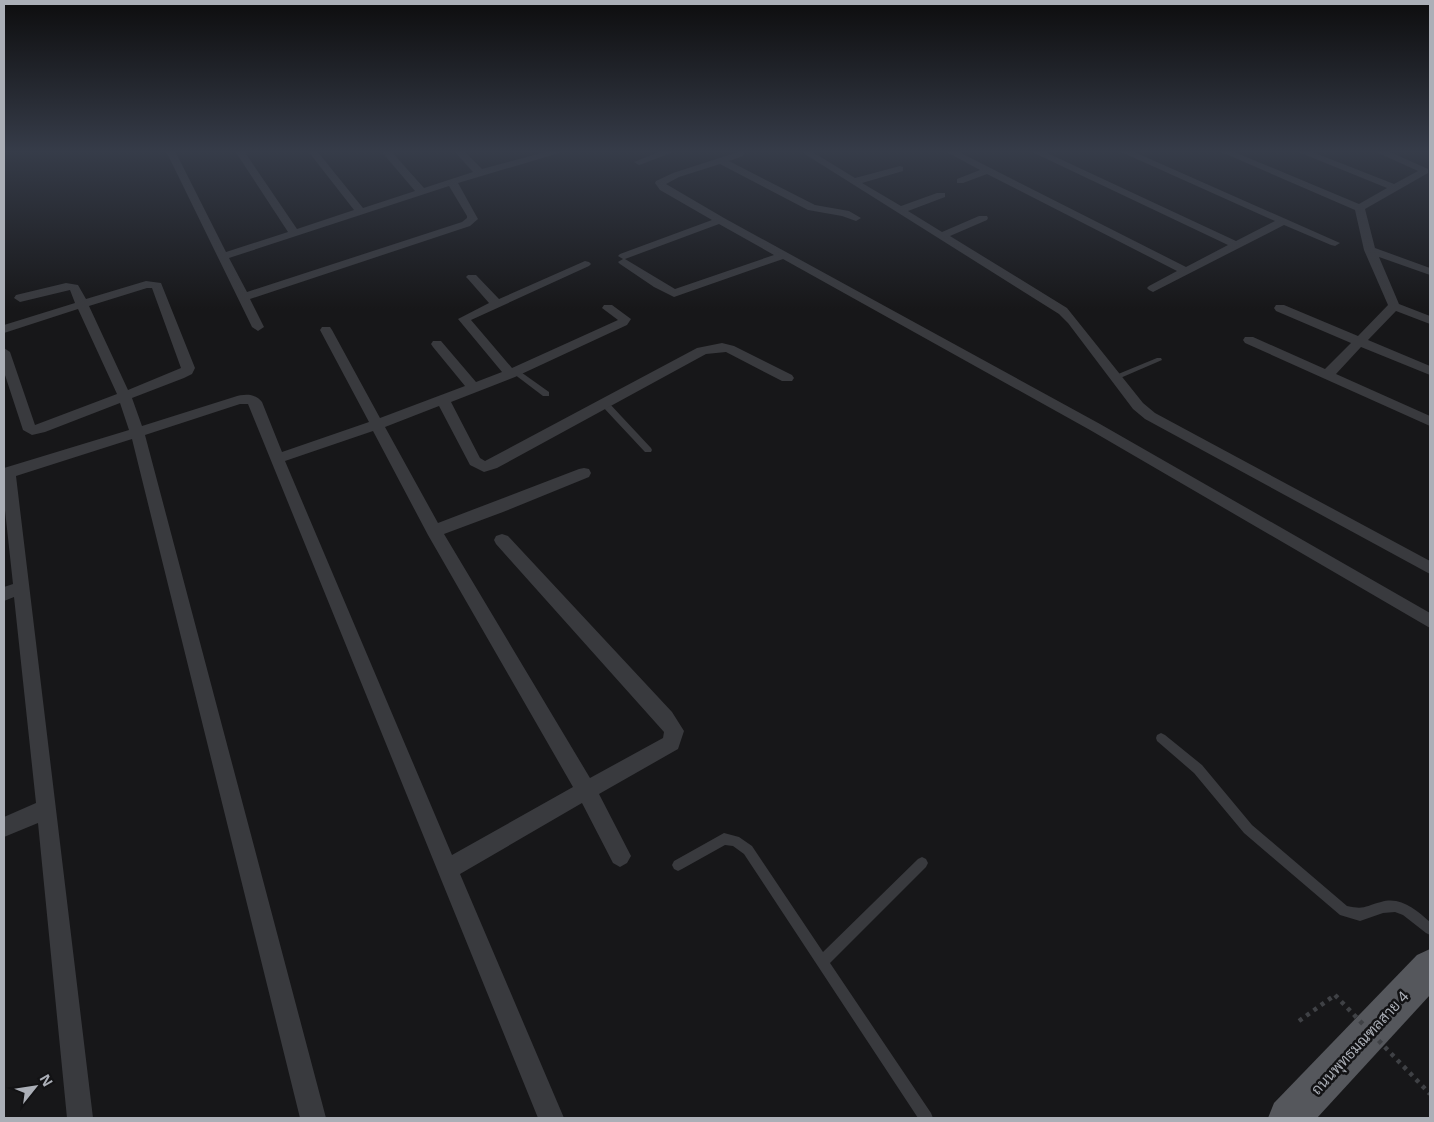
<svg xmlns="http://www.w3.org/2000/svg" width="1434" height="1122" font-family="'Noto Sans',Sarabun,sans-serif">
  <style>
    .lines { fill: none; stroke-linecap: round; stroke-linejoin: round }
    .path { stroke: #3f4145; stroke-width: 4.5; stroke-dasharray: 4 5; stroke-linecap: butt }
    .service { fill: #393a3e; fill-rule: evenodd }
    .minor { fill: #393a3e; fill-rule: evenodd }
    .primary { fill: #55575c; fill-rule: evenodd }
    .path-bridge { stroke: #3f4145; stroke-width: 4.5; stroke-dasharray: 4 5; stroke-linecap: butt }
    .labels { text-anchor: middle; stroke-width: 5; stroke-linejoin: round; paint-order: stroke }
    .near-street-label { font-size: 15px; fill: #abafb7; stroke: #121214 }
  </style>
  <rect width="100%" height="100%" fill="#171719"/>
  <g class="lines">
    <path class="path" d="M 1299,1021 L 1335,995"/>
    <g class="service">
      <path d="M 1157,358 L 1161,358 L 1162,360 L 1118,379 L 1115,379 L 1111,377 Z"/>
      <path d="M 514,370 L 518,370 L 549,392 L 549,396 L 543,396 L 514,374 Z"/>
      <path d="M 602,402 L 608,402 L 651,448 L 652,450 L 651,452 L 645,452 L 602,406 Z"/>
      <path d="M 1161,733 L 1165,735 L 1202,765 L 1252,825 L 1347,906 C 1365,910 1365,906 1381,902 C 1401,896 1416,910 1430,922 L 1430,935 L 1426,933 L 1403,915 L 1395,912 L 1383,913 L 1360,921 L 1340,915 L 1244,833 L 1194,773 L 1157,741 L 1156,738 L 1157,735 Z"/>
      <path d="M 724,833 L 739,837 L 752,846 L 823,952 L 918,859 L 922,857 L 926,859 L 928,863 L 926,867 L 830,963 L 931,1113 L 933,1118 L 918,1118 L 744,854 L 733,846 L 725,845 L 682,869 L 678,871 L 674,869 L 672,865 L 674,861 Z"/>
    </g>
    <g class="minor">
      <path d="M 166,151 L 175,151 L 226,252 L 288,232 L 235,151 L 244,151 L 297,229 L 354,210 L 308,151 L 317,151 L 363,208 L 415,191 L 381,151 L 391,151 L 424,188 L 473,172 L 454,151 L 464,151 L 482,169 L 549,151 L 566,151 L 458,183 L 478,219 L 470,226 L 250,299 L 264,327 L 258,331 L 252,327 ZM 449,186 L 467,216 L 467,218 L 462,222 L 247,292 L 229,258 Z"/>
      <path d="M 661,151 L 676,151 L 642,164 L 639,165 L 634,162 Z"/>
      <path d="M 741,151 L 745,154 L 743,156 L 729,161 L 815,205 L 849,211 L 861,218 L 856,221 L 842,216 L 808,210 L 720,164 L 679,177 L 666,184 L 724,218 L 1100,424 L 1430,613 L 1430,628 L 1090,430 L 783,259 L 674,297 L 654,287 L 620,264 L 618,262 L 623,259 L 618,256 L 620,254 L 712,220 L 660,190 L 655,183 L 656,181 L 673,173 ZM 719,224 L 774,255 L 675,289 L 625,259 Z"/>
      <path d="M 800,151 L 811,151 L 855,178 L 900,166 L 903,167 L 903,171 L 862,183 L 901,206 L 937,193 L 945,193 L 945,197 L 908,211 L 942,232 L 979,216 L 987,216 L 988,218 L 987,220 L 950,236 L 1067,308 L 1143,403 L 1155,413 L 1430,561 L 1430,574 L 1145,419 L 1133,409 L 1068,323 L 1059,314 Z"/>
      <path d="M 945,151 L 957,151 L 1186,267 L 1228,245 L 1030,151 L 1043,151 L 1236,241 L 1275,221 L 1119,151 L 1132,151 L 1340,243 L 1335,246 L 1331,245 L 1284,225 L 1153,292 L 1149,290 L 1147,288 L 1149,286 L 1177,271 L 987,174 L 963,183 L 957,183 L 957,179 L 980,170 Z"/>
      <path d="M 1219,151 L 1232,151 L 1359,204 L 1387,188 L 1296,151 L 1310,151 L 1394,184 L 1418,171 L 1374,151 L 1388,151 L 1428,169 L 1428,173 L 1365,209 L 1375,248 L 1430,268 L 1430,275 L 1379,257 L 1399,304 L 1430,316 L 1430,324 L 1396,311 L 1368,340 L 1430,366 L 1430,375 L 1361,347 L 1336,374 L 1430,416 L 1430,426 L 1245,343 L 1243,340 L 1245,337 L 1253,337 L 1325,369 L 1351,343 L 1276,311 L 1274,308 L 1276,305 L 1284,305 L 1358,336 L 1388,305 L 1364,250 L 1355,210 Z"/>
      <path d="M 585,261 L 589,262 L 591,264 L 589,266 L 471,320 L 512,368 L 618,320 L 602,308 L 604,305 L 612,305 L 631,319 L 627,325 L 515,377 L 451,402 L 480,458 L 485,461 L 697,348 L 722,343 L 734,346 L 792,375 L 794,378 L 792,381 L 782,381 L 726,352 L 706,354 L 497,468 L 484,472 L 470,465 L 439,406 L 385,427 L 438,523 L 579,469 L 584,468 L 589,469 L 591,473 L 589,477 L 503,512 L 444,534 L 590,778 L 663,738 L 664,732 L 496,544 L 494,540 L 496,536 L 502,534 L 508,536 L 672,712 L 684,731 L 678,749 L 599,794 L 631,856 L 627,863 L 620,867 L 613,863 L 582,803 L 460,874 L 564,1118 L 538,1118 L 248,404 L 240,404 L 145,435 L 326,1118 L 300,1118 L 132,439 L 16,476 L 93,1118 L 67,1118 L 38,823 L 4,837 L 4,817 L 36,803 L 14,597 L 4,601 L 4,587 L 13,584 L 4,501 L 4,468 L 129,430 L 120,403 L 45,432 L 32,435 L 23,430 L 4,372 L 4,348 L 10,352 L 35,425 L 117,394 L 78,309 L 4,333 L 4,325 L 75,303 L 70,290 L 20,302 L 14,298 L 16,295 L 66,283 L 78,285 L 86,299 L 146,281 L 161,283 L 195,368 L 192,374 L 184,378 L 132,398 L 142,426 L 234,397 C 244,394 255,393 262,402 L 282,452 L 369,422 L 320,330 L 322,327 L 330,327 L 332,330 L 380,418 L 465,386 L 433,347 L 431,344 L 433,341 L 441,341 L 476,382 L 502,372 L 458,319 L 489,303 L 468,279 L 466,277 L 468,275 L 476,275 L 499,299 ZM 147,288 L 152,288 L 181,368 L 128,390 L 89,306 ZM 373,431 L 428,535 L 573,787 L 452,855 L 285,461 Z"/>
    </g>
    <path class="primary" d="M 1430,949 L 1430,995 L 1317,1118 L 1268,1118 L 1274,1103 L 1417,955 Z"/>
    <path class="path-bridge" d="M 1335,995 L 1430,1094"/>
  </g>
  <linearGradient id="sky" x2="0" y2="1"><stop stop-color="#0d0d0e"/><stop offset="0.49" stop-color="#363c49"/><stop offset="1" stop-color="#363c49" stop-opacity="0"/></linearGradient>
  <rect width="1434" height="309" fill="url(#sky)"/>
  <g class="labels">
    <g class="near-street-label">
      <text transform="translate(1360 1043) rotate(-47)" y="5">ถนนพุทธมณฑลสาย 4</text>
    </g>
  </g>
  <rect width="1434" height="1122" fill="none" stroke="#abafb7" stroke-width="10"/>
  <g transform="translate(35 1087) rotate(60)" stroke="#121214" stroke-width="4" paint-order="stroke">
  <path d="M0-4L9 19L0 12L-9 19Z" fill="#abafb7"/>
  <text y="-8" font-size="14" font-weight="bold" text-anchor="middle" fill="#abafb7">N</text>
  </g>
</svg>
